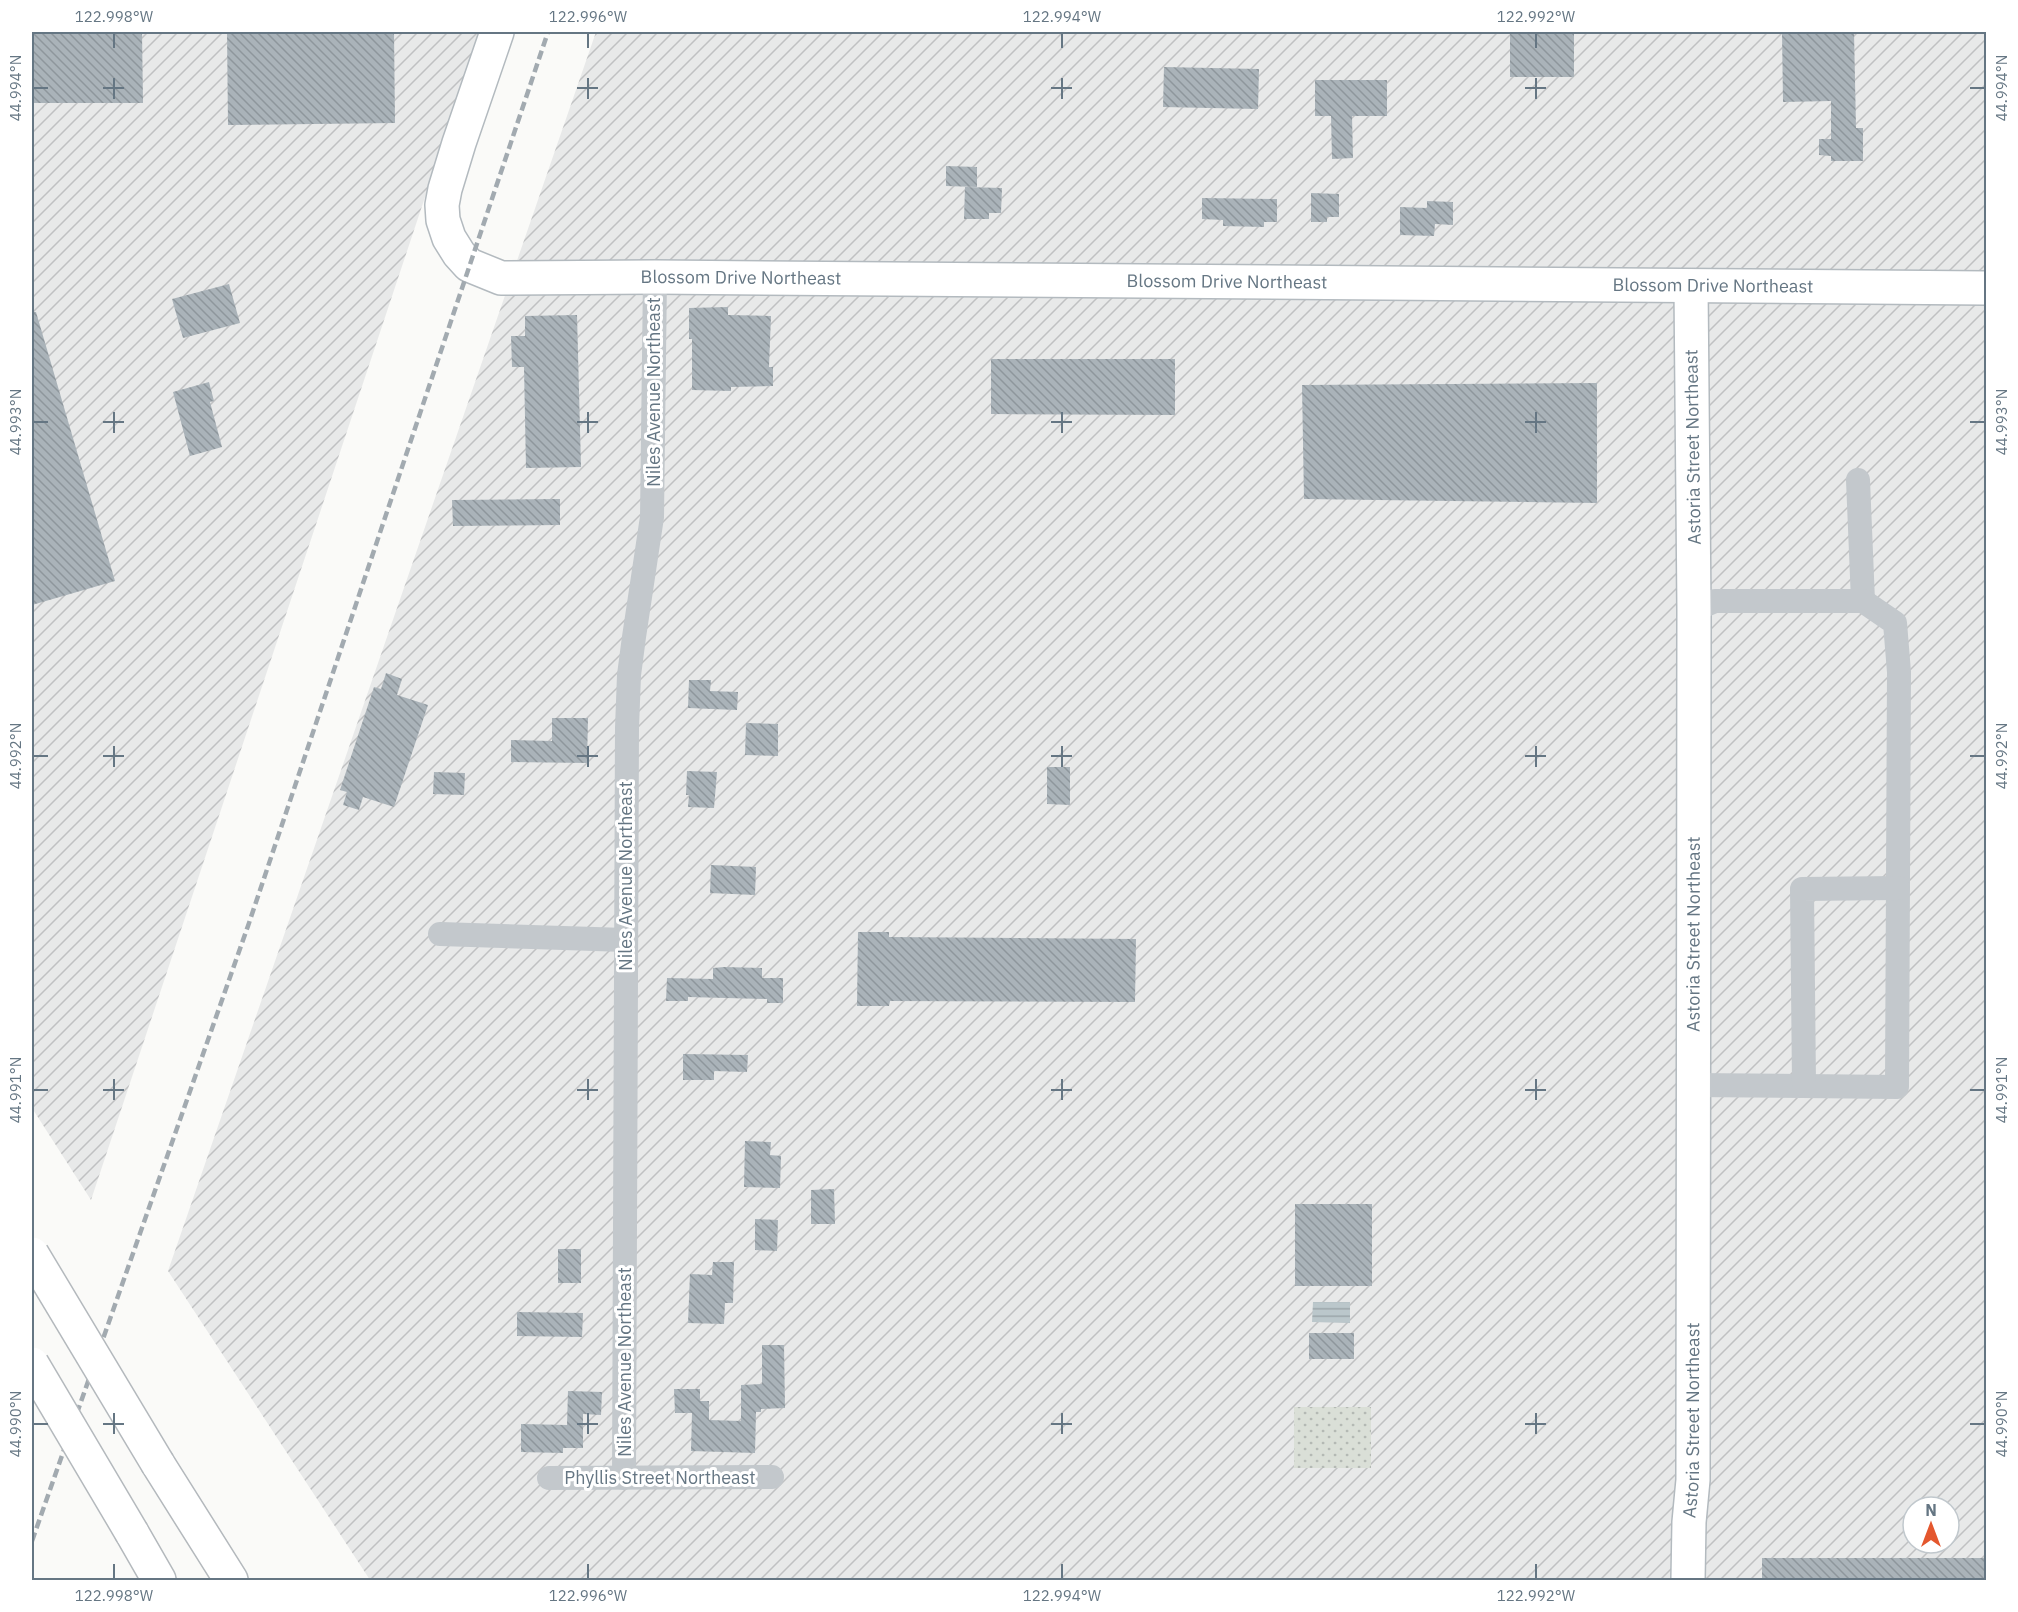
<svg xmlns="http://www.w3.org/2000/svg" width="2018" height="1612" font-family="'IBM Plex Sans',sans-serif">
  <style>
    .industrial { fill: url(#industrial-furrows); fill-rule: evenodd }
    .park { fill: url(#park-dots) }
    .water { fill: url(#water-rules) }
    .building { fill: url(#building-back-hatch) }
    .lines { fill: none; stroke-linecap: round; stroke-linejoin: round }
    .secondary-casing { stroke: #b3babf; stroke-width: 36 }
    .highway-casing { stroke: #b4b9bd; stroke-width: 36 }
    .street { stroke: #c3c8cc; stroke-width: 24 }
    .secondary { stroke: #fff; stroke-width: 33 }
    .highway { stroke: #fff; stroke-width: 33 }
    .rail { stroke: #a2aab0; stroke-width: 4.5; stroke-dasharray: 9 4.5; stroke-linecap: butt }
    .highway-bridge-casing { stroke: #b4b9bd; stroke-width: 36; stroke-linecap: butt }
    .highway-bridge { stroke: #fff; stroke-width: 33 }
    .ticks { fill: none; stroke: #657683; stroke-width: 2 }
    .labels { text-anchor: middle; stroke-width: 6; stroke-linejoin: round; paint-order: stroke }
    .street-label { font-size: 18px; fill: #657683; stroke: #fff }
    .neatline { fill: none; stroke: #657683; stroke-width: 2 }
    .ticks-label { font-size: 15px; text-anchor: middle; fill: #657683 }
  </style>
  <defs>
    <pattern id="industrial-furrows" width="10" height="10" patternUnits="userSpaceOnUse" patternTransform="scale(1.5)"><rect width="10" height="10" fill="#e8e9e9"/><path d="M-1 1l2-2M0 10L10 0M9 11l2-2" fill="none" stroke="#c0c1c2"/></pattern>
    <pattern id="park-dots" width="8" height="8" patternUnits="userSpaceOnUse" patternTransform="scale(1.5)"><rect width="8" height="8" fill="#dadfd7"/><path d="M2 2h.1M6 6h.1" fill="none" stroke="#b4b9b4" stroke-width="1.8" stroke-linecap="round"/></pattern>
    <pattern id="water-rules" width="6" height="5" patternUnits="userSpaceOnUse" patternTransform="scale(1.5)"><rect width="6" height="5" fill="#bbc7cb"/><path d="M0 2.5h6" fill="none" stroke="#9ca6aa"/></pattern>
    <pattern id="building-back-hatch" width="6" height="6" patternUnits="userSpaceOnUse" patternTransform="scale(1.5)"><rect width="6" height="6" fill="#aab3b9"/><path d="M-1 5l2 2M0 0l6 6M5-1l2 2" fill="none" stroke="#8e969c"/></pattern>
  </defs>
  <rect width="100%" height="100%" fill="#fafaf8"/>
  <g class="industrial">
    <path d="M 32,32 L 480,32 L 91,1200 L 32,1108 Z"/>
    <path d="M 596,32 L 1986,32 L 1986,1580 L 370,1580 L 168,1271 ZM 1913,1507 L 1949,1507 L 1949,1543 L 1913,1543 Z"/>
  </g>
  <rect class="park" x="1294" y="1407" width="77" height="61"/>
  <path class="water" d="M 1313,1302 L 1350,1302 L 1350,1323 L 1312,1322 Z"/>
  <g class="building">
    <path d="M 32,32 L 142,32 L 143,103 L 32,103 Z"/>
    <path d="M 227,32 L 394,32 L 395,123 L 228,125 Z"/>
    <rect x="1510" y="32" width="64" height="45"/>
    <path d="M 1782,32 L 1854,32 L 1856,128 L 1863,128 L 1863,161 L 1831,161 L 1831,156 L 1819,155 L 1819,139 L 1831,139 L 1831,101 L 1783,102 Z"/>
    <path d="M 1164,67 L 1259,69 L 1258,109 L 1163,107 Z"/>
    <path d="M 1315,80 L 1387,80 L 1387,116 L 1352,116 L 1353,158 L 1332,159 L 1331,116 L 1315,116 Z"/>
    <path d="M 946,166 L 977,167 L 977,187 L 946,186 Z"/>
    <path d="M 965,187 L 1002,188 L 1001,213 L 989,213 L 989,219 L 964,219 Z"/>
    <path d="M 1311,193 L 1339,194 L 1339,217 L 1327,217 L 1327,222 L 1311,222 Z"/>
    <path d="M 1202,198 L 1277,199 L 1277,222 L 1264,222 L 1264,227 L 1223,226 L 1223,220 L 1202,219 Z"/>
    <path d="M 1427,201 L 1453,202 L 1453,225 L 1435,224 L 1434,236 L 1400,235 L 1400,207 L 1427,208 Z"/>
    <path d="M 229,284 L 240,323 L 183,338 L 172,299 Z"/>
    <path d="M 728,307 L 728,315 L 771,316 L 769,367 L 773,367 L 773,386 L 731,387 L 731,391 L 692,390 L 692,339 L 689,339 L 689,308 Z"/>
    <path d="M 32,312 L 36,312 L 115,581 L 32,605 Z"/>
    <path d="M 577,315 L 581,467 L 526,468 L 524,367 L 512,367 L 511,336 L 525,336 L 525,316 Z"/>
    <path d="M 991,359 L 1175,359 L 1175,415 L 991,414 Z"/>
    <path d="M 209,382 L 214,401 L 210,402 L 222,447 L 190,456 L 173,392 Z"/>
    <path d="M 1597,383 L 1597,503 L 1304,499 L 1302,385 Z"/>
    <path d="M 560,499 L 560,525 L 453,526 L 452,500 Z"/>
    <path d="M 386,673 L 402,679 L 397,695 L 428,705 L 394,807 L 363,797 L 359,810 L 343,805 L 347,792 L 340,790 L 374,687 L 381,689 Z"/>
    <path d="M 689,680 L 711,680 L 710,691 L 738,692 L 737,710 L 688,708 Z"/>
    <path d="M 552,718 L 588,718 L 587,763 L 511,762 L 511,740 L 552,741 Z"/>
    <path d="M 746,723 L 778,724 L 778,756 L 745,755 Z"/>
    <path d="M 1047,767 L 1070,767 L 1070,805 L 1047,804 Z"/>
    <path d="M 687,771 L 717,772 L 714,808 L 688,807 L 689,795 L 686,795 Z"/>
    <path d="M 434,772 L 465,773 L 464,795 L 433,794 Z"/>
    <path d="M 711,865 L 756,867 L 755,895 L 710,893 Z"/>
    <path d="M 858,932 L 889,932 L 889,937 L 1136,939 L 1135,1002 L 890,1001 L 889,1006 L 857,1006 Z"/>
    <path d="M 724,967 L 762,968 L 762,978 L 783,978 L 783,1003 L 767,1003 L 767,999 L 688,997 L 688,1001 L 666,1001 L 667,978 L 713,979 L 713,968 Z"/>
    <path d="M 683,1054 L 748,1055 L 747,1072 L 714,1071 L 714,1080 L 683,1080 Z"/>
    <path d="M 745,1141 L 771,1142 L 770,1155 L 781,1156 L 780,1188 L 744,1187 Z"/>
    <path d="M 834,1189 L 835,1224 L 811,1224 L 811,1190 Z"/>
    <rect x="1295" y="1204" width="77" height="82"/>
    <path d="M 755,1219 L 778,1220 L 777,1251 L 755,1250 Z"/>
    <rect x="558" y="1249" width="23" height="34"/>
    <path d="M 713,1262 L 734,1262 L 733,1303 L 725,1303 L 724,1324 L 688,1323 L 690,1274 L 712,1275 Z"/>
    <path d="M 517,1312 L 583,1313 L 582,1337 L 517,1336 Z"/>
    <rect x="1309" y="1333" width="45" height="26"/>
    <path d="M 762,1345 L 784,1345 L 785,1408 L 761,1409 L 761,1412 L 756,1412 L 755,1453 L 691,1451 L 692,1413 L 675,1413 L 674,1389 L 700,1389 L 700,1401 L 709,1401 L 709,1420 L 741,1421 L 741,1385 L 762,1384 Z"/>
    <path d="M 568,1391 L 602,1392 L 601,1415 L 583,1414 L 583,1448 L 563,1448 L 563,1453 L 521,1452 L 521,1424 L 567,1425 Z"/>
    <rect x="1762" y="1558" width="224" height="23"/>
  </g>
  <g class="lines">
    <defs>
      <g id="secondary">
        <path id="s1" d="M 497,32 L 459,143 L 445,189 L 442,205 L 443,220 L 449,238 L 459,254 L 469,265 L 501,278 L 655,277 L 1986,288"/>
        <path id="s2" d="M 1688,1580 L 1689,1522 L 1693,1480 L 1694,610 L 1691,286"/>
      </g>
      <g id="highway">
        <path d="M 158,1464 L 231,1580"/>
        <path d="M 132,1533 L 159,1580"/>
      </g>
    </defs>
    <use href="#secondary" class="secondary-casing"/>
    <use href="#highway" class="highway-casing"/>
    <g class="street">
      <path d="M 1858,480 L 1863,601"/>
      <path d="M 440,934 L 626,940"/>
      <path d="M 1693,1085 L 1897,1087 L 1899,672 L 1895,623 L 1863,601 L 1715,601 L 1694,610"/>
      <path d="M 1804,1085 L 1802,889 L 1898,888"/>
      <path d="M 549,1478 L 772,1477"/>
      <path d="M 624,1478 L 627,728 L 629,675 L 634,637 L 652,517 L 655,277"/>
    </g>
    <use href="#secondary" class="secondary"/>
    <use href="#highway" class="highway"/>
    <path class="rail" d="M 32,1541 L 248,926 L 548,32"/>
    <defs>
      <g id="highway-bridge">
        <path d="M 32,1254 L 158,1464"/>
        <path d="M 32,1364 L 132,1533"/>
      </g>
    </defs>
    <use href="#highway-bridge" class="highway-bridge-casing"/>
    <use href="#highway-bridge" class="highway-bridge"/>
  </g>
  <path class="ticks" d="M 114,33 L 114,48M 588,33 L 588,48M 1062,33 L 1062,48M 1536,33 L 1536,48M 114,78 L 114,99M 588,78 L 588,99M 1062,78 L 1062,99M 1536,78 L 1536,99M 33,88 L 48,88M 103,88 L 124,88M 577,88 L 598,88M 1051,88 L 1072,88M 1525,88 L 1546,88M 1970,88 L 1985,88M 114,412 L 114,433M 588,412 L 588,433M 1062,412 L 1062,433M 1536,412 L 1536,433M 33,422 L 48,422M 103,422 L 124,422M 577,422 L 598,422M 1051,422 L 1072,422M 1525,422 L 1546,422M 1970,422 L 1985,422M 114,746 L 114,767M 588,746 L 588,767M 1062,746 L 1062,767M 1536,746 L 1536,767M 33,756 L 48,756M 103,756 L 124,756M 577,756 L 598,756M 1051,756 L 1072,756M 1525,756 L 1546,756M 1970,756 L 1985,756M 114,1079 L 114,1100M 588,1079 L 588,1100M 1062,1079 L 1062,1100M 1536,1079 L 1536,1100M 33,1090 L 48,1090M 103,1090 L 124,1090M 577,1090 L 598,1090M 1051,1090 L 1072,1090M 1525,1090 L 1546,1090M 1970,1090 L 1985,1090M 114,1413 L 114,1434M 588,1413 L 588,1434M 1062,1413 L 1062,1434M 1536,1413 L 1536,1434M 33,1424 L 48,1424M 103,1424 L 124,1424M 577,1424 L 598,1424M 1051,1424 L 1072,1424M 1525,1424 L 1546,1424M 1970,1424 L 1985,1424M 114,1564 L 114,1579M 588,1564 L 588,1579M 1062,1564 L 1062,1579M 1536,1564 L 1536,1579"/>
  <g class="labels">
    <g class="street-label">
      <text dy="6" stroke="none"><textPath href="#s1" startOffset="524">Blossom Drive Northeast</textPath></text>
      <text dy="6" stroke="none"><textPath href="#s1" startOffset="1010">Blossom Drive Northeast</textPath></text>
      <text dy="6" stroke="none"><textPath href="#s1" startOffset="1496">Blossom Drive Northeast</textPath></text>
      <text transform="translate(654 392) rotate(-90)" y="6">Niles Avenue Northeast</text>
      <text transform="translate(1693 447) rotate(-91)" y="6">Astoria Street Northeast</text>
      <text transform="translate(626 876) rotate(-90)" y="6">Niles Avenue Northeast</text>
      <text dy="6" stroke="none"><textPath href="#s2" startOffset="646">Astoria Street Northeast</textPath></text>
      <text transform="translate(625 1362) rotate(-90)" y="6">Niles Avenue Northeast</text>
      <text dy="6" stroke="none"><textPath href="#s2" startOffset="160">Astoria Street Northeast</textPath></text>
      <text x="660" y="1484">Phyllis Street Northeast</text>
    </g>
  </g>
  <rect width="2018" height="1612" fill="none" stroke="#ffffff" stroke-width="66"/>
  <g transform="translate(1931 1525)"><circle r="28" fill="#ffffff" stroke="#c1c8cd" stroke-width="1.5"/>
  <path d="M0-4.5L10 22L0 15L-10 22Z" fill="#e4572e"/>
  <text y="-9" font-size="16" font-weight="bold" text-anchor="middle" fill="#657683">N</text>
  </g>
  <rect x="33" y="33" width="1952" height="1546" class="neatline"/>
  <g class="ticks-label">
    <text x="114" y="22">122.998°W</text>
    <text x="588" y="22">122.996°W</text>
    <text x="1062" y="22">122.994°W</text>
    <text x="1536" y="22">122.992°W</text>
    <text transform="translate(16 88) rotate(-90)" y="5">44.994°N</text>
    <text transform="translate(2002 88) rotate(-90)" y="5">44.994°N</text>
    <text transform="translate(16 422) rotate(-90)" y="5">44.993°N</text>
    <text transform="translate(2002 422) rotate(-90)" y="5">44.993°N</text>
    <text transform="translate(16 756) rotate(-90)" y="5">44.992°N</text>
    <text transform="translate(2002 756) rotate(-90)" y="5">44.992°N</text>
    <text transform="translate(16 1090) rotate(-90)" y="5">44.991°N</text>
    <text transform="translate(2002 1090) rotate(-90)" y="5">44.991°N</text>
    <text transform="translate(16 1424) rotate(-90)" y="5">44.990°N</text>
    <text transform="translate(2002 1424) rotate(-90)" y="5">44.990°N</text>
    <text x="114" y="1601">122.998°W</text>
    <text x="588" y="1601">122.996°W</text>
    <text x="1062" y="1601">122.994°W</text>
    <text x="1536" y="1601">122.992°W</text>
  </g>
</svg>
